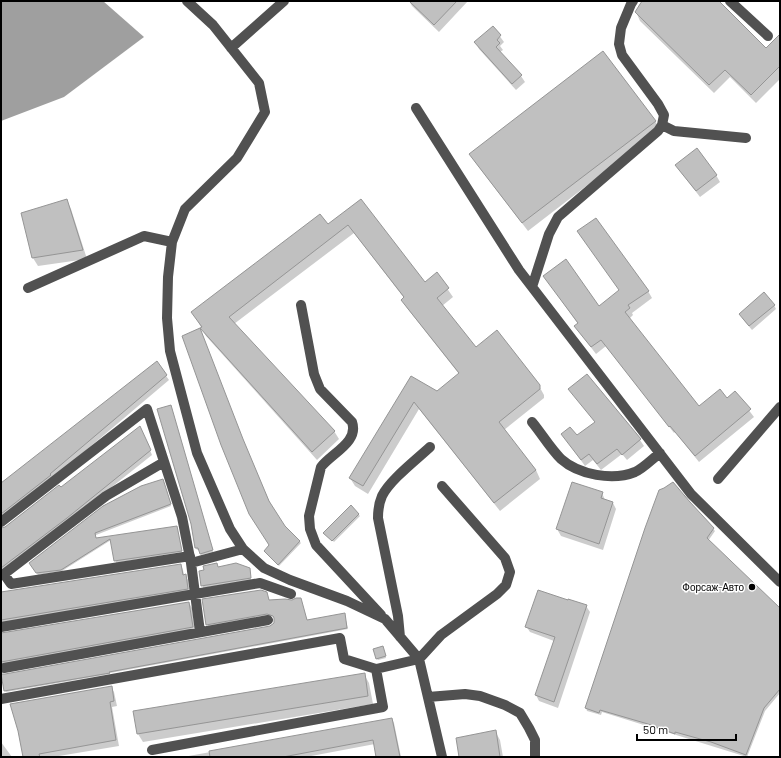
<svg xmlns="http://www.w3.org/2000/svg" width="781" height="758" font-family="Barlow,sans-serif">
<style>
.water{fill:#9f9f9f}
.shadow{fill:#0003}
.building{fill:#c0c0c0;stroke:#959595}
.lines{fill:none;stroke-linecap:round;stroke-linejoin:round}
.minor{stroke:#515151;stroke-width:10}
.poi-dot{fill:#000;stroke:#fff;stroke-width:1.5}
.labels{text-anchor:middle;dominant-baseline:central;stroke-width:3;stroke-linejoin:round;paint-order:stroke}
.poi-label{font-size:10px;fill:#000;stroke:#fff;text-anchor:end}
</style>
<rect width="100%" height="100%" fill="#fff"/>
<path class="water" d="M1,1H103L144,37L64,97L1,121Z"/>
<path class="shadow" d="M409,1H468L439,32L412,6Z
M643,1H717L766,49L780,35V79L756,103L730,77L714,93L640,21L636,12L639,5Z
M493,27L504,42L500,46L503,50L500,52L521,76L525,82L516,90L479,49L476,43Z
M655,121L660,129L528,231L475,162L470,154Z
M680,171L716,175L720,182L700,197Z
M360,200L424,283L437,274L453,297L442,306L476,348L539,386L544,395V398L504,430L536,470L540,479L500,511L419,409L368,494L355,486L350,478L411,377L437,392L459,374L407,308L402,300L404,298L354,233L234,324L334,431L339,439L317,460L206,336L193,313L328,225Z
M67,201L71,209L87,259L38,266L33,258L22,213Z
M549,283L599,307L648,291L652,298L632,313L633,315L629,319L698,407L727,399L735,392L754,417L699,462L675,432L674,433L606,346L596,354L580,333L578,324Z
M774,305L776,309L752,330L742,318Z
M157,363L169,380L52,479L1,520V484Z
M587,375L640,440L644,446L627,460L622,454L601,470L593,460L585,466L562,434L577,437L595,422L569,389Z
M171,408L213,552L201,555L199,549L197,550L196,548Z
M142,431L152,455L1,575V529L5,528Z
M243,442L270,503L284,527L301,543L279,566L266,553L270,545Z
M163,482L171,506L96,535V539L177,527L182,552L116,563L111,540L62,571L38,575L31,565Z
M602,493L605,500L613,503L616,509L603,550L561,536L557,529Z
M689,503L715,531L708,541L780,610V693L765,711L747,757L602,712L601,715L587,711L586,708Z
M351,507L360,516L334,542L326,534Z
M181,565L183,570L184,575H185L188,580L190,593L1,627V593Z
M218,568L249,569L251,580L203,588L200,572Z
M267,595L269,601H301L307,621L345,616L348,629L110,673V674L6,692L5,691L270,627L275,622L274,617L268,615L208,626L207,624Z
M189,603L192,608L195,632L3,668L1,664V634Z
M586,606L590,612L558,708L539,701L536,695L554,641L530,632L526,626Z
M383,649L386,658L378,660L377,659Z
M364,674L369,683L373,704L143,742L138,734Z
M111,687L114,692L117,706L112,707L119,746L53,757H24Z
M392,719L394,723L401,757H377L375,744L306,757H183Z
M495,731L500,740L503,757H460Z
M1,742L12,757H1Z"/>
<path class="building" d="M409,1H457L434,25Z
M642,1H719L766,48L780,34V66L751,95L725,70L709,85L635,12Z
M493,26L501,35L497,40L500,43L496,47L522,75L512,84L474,42Z
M603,51L656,121L522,223L469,154Z
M697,148L717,175L696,191L675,165Z
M67,199L83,250L32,258L21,213Z
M361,199L425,282L437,272L449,288L437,298L476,347L497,330L540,385V389L499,422L536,470L494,503L414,402L363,486L349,478L411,376L437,391L459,373L401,300L404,297L348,225L229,317L335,431L312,452L200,328L202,327L191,312L320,214L328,224Z
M596,218L649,291L628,305L630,308L625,312L699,406L720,389L727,398L735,391L751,409L695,456L670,426L669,427L601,340L591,347L574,326L578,323L543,276L566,259L599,306L619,290L577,231Z
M764,292L775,305L749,326L739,314Z
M200,328L243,439L269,501L285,526L300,541L278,565L264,551L269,545L249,514L221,445L182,336Z
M157,361L167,375L50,474L51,475L1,514V483Z
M587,374L641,439L622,455L617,449L597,464L589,454L581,460L561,434L570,427L577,435L595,422L568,389Z
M171,405L213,550L200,554L198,548H195L191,524L157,409Z
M140,426L151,450L67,518L1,568V528L5,527L59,485L61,487Z
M163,479L171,504L95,533L96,538L177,526L182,551L114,561L110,539L61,570L36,573L29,563L103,506L141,486Z
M572,482L603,492L601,498L613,502L599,544L556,529Z
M673,482L690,502L714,528L707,538L780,608V689L764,708L746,755L711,742L675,732V734L648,724L600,710L599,713L585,708L645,528L659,490L664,488Z
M351,505L359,514L332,541L323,533Z
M217,563L218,567L236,563L250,568L251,578L201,586L199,571L204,570L203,566Z
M181,564L183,575L186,574L188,589L1,620V592Z
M261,590L267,592L269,600L285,599L292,600L296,598H301L307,620L345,613L347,628L109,672L110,673L4,691L1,674H5L270,626L274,623V618L273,616L267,614L206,625L202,599Z
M538,590L568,600V599L587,605L554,702L535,695L555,637L525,627Z
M189,602L193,627L1,662V633Z
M383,646L386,656L376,659L373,649Z
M365,673L368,696L137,734L133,711Z
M112,686L114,701L110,702L116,740L39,754L40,757H23L18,731L10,704Z
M392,718L400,757H376L373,740L283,757H210L209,751Z
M496,730L500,757H459L456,738Z"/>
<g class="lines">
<path class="minor" d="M187,1L213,25L259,83L265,112L237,158L185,209L172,242L168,277L167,318L170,351L197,453L230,529L243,549L264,568L290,580L347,601L385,619L419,659L442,757
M730,1L768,36
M231,48L284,1
M416,108L519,270L691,494L780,582
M662,125L674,131L746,138
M532,287L549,234L558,217L658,131L662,125L664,115L658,104L622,55L619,44L621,28L631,4L633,1
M28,288L144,236L172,242
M301,305L314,374L320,389L352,422C359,442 332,453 321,467L309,516L310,529L316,545L381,615
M532,422C542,434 550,448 561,459C579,475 613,481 635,472C644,468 652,459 660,453
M164,462L106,496L4,574L11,584L190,556
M718,479L780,407
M1,522L147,409L182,517L191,563L200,632
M191,563L243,549
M1,627L260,583L291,594
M400,637L398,616L378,518C378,510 379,503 382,496C390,480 416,460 430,447
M4,668L268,620
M376,669L419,659L441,635L497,594L506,585L510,572L505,558L442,486
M428,697L465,694L480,696L505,705L520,713L529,728L535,740V757
M1,699L340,638L344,659L376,669L383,707L152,750"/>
</g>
<circle class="poi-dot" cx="752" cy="587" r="4"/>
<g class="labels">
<g class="poi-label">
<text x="744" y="587">Форсаж-Авто</text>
</g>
</g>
<rect width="781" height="758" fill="none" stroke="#000000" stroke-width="4"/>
<path d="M637 734v6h99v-6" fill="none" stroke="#000000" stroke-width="2"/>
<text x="643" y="734" font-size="12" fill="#000000" stroke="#ffffff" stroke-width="3" paint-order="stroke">50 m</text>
</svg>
